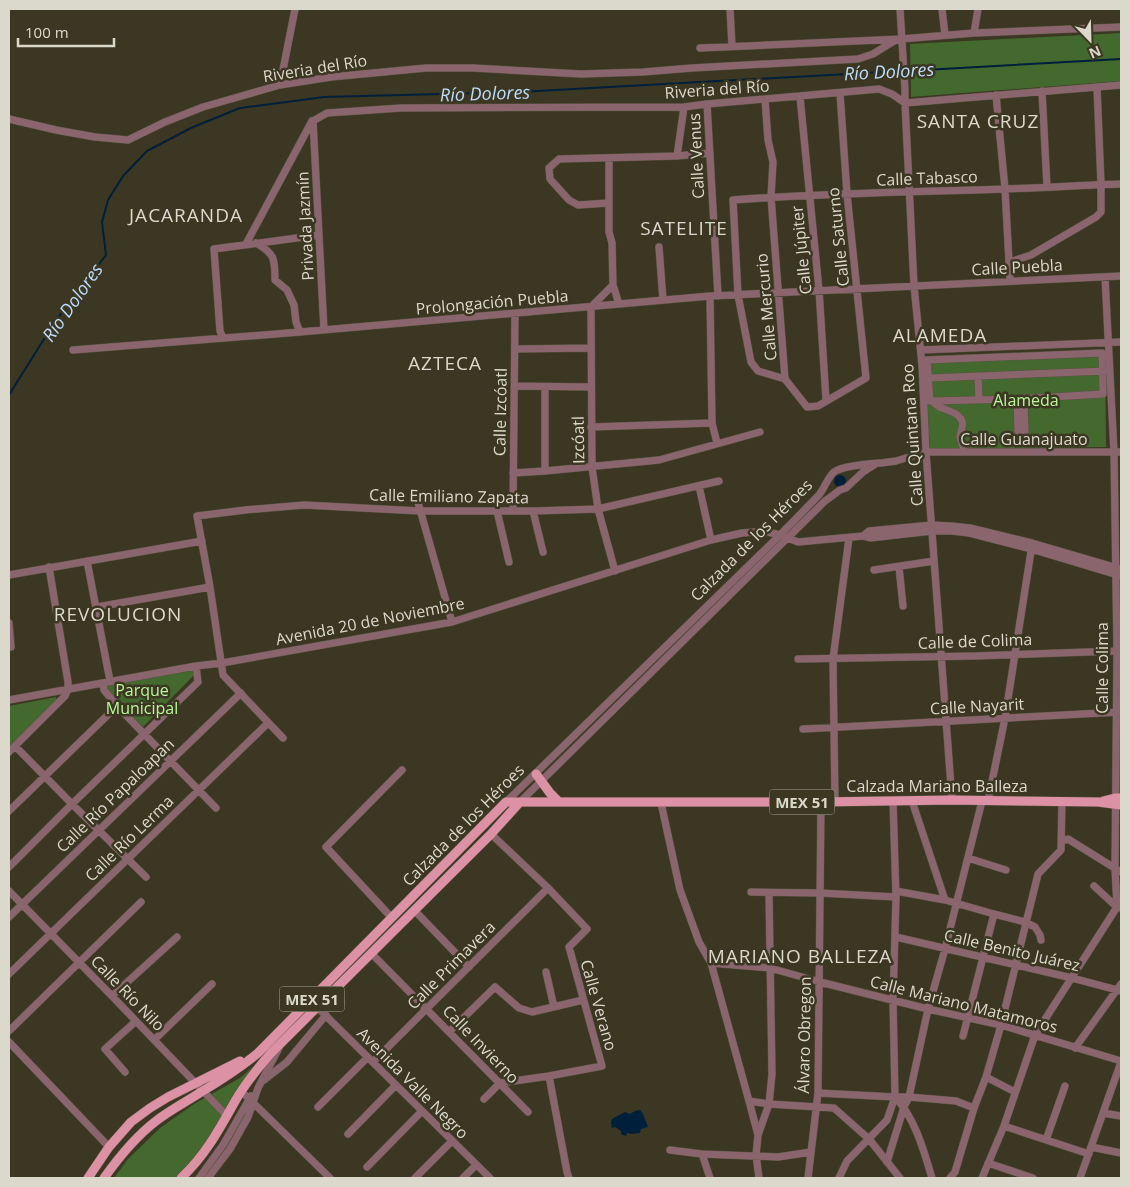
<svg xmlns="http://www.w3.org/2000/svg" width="1130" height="1187" font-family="'Open Sans',sans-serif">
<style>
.green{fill:#43692f}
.water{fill:#001f3a}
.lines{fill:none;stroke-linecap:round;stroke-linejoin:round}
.stream{stroke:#001f3a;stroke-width:2}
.minor-casing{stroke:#585441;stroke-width:8}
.major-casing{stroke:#585441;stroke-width:10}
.minor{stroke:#8b656e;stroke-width:7}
.major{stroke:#dd91a4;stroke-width:9}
.labels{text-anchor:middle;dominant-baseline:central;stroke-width:5;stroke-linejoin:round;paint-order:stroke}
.shield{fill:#3b3722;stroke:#aba899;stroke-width:1}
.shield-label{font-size:15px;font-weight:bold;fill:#dbd9cc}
.street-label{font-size:16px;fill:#dbd9cc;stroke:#3b3722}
.park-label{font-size:16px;fill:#b7f798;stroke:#3b3722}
.water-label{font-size:18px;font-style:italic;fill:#bcddfd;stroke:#3b3722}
.quarter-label{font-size:19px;letter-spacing:1px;fill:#dbd9cc;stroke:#3b3722}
</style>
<rect width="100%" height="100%" fill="#3b3722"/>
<path class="green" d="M1121,33V81L911,97L910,44Z
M1105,350L1106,447L930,449L924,356Z
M193,670V676L143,727L108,693L106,685Z
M56,697L57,700L9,747V706Z
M267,1055L213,1136L178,1178H114L128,1159L160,1128L194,1104L240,1078Z"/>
<path class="water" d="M834 481a6 6 0 1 1 12 0a6 6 0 1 1-12 0Z
M640,1110L643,1114L648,1127L641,1129L640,1133L632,1134L627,1133L626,1136L621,1134V1131L615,1127L612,1128L611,1122L612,1119L625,1112L630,1114L635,1111Z"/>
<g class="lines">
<path class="stream" d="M906,71L1121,59
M9,395L44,339L83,281L96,268L106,255L102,222L108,200L123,176L147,151L191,128L240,108L324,97L519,92L902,71"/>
<defs>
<path id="minor" d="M730,9L732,46
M900,9L905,90V103L914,286L922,365L926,452L952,800
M942,9L945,35
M974,33L978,9
M700,48L901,39L974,33L1121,27
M280,85L295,9
M1042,91L1047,187
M996,95L1005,189L1010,280
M800,97L819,290L826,400
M765,99L768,140L773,162L771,197L785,379L807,407L818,406L866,378L847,194L840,93
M707,104L718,296
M9,119L56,130L95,137L128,140L165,122L203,107L280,85L331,77L426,68H473L581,74L643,72L692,68L858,59L873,54L894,41L901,39
M313,121L327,113L401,108L684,107L707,104L879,89L892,94L905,103L1121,85
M313,121L324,330
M677,156L684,107
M609,158V232L612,243L613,285L619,304
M609,203L578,205L569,200L550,179L549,168L559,159L677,156L710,153
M256,243C275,254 275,259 275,280L287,290L294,305L296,322L300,332
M246,244L312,121
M659,247L663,300
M1010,262L1031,255L1096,217L1101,212V184L1097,87
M613,285L591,307L592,467L598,509L615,571
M710,296L712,423L717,443
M223,338L220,331L214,249L319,235
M515,349L591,348
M73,350L300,332L710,296L1121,276
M921,350L1121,342
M1102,353L1103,394L1017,399L930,401L927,360Z
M978,376L979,400
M929,378L1106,371
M785,379L758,371L751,362L738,295L733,200C823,193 913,192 1003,189C1043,188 1082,185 1121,184
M515,386L591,387
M545,387V471
M1017,399L1018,432H1025L1024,398
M932,401C935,404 938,407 942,408C949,411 959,413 962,421C964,426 960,432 960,437C960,441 964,446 964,452
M591,427L712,423
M513,473L545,471L659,460L760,432
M699,486L711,540
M415,492L452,622
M497,511L509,562
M513,511L515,314
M533,511L543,552
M863,536L869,531L932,525L951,526L970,528L1032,543L1121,569
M87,561L110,681
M899,567L903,606
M874,570L934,561
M9,575L202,541
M97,607L210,587
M9,623L11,647
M798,659L975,656L1117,651
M103,683L104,690L117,706L216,808
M9,700L196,666L222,663L452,622L711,540L742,533L755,532H768L780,535L798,542L863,536L870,538L932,531H952L969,533L1031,549L1121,576
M803,729L1121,712
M283,738L223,675L210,587L197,516L245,510L304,505L420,511H533L598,509L719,481
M15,746L72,804L146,877
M9,752L65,696L68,689V682L49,567
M912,801L945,900
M988,801L1005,718L1032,545
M506,802L780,535L819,495C824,489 828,477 834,472C845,464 881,464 896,461C906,458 916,455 926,452H1121
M520,802L825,501L840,490L846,488L863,472L874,465
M835,802L833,659L849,538
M661,803L680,890L699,942L711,963L749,1101L758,1135
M9,811L117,706
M1062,841L1068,839L1121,872
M968,858L1006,870
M9,867L72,804L198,682L196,666
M1094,886L1118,908
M9,891L112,996L227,1116
M896,891L945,900L994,914L1025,922L1035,927L1040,935L1041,940
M751,892L820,893L896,897
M414,910L469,967
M9,917L241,693
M392,918L326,847L402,770
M896,937L1072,978L1121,991
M371,953L528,1112
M711,963L770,968L820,982L928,1009L1001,1025L1121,1061
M546,972L554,1007
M9,974L268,723
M112,996L177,937
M317,1007L490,1178
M9,1031L141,902
M449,1032L495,987L519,1008L532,1012L583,1000
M963,1036L994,914
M154,1040L212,984
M9,1042L109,1147
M1075,1048L1121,984
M373,1062L548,888
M125,1072L105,1049L136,1021
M549,1076L567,1172L569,1178
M986,1077L1015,1092
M264,1080L287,1062L326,1015
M241,1091L330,1178
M818,1093L895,1097H909L956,1101L974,1108
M895,1097C915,1118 924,1151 932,1178
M484,1099L500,1083L549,1076L602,1066L569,947L587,929L548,888L491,834
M749,1101L769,1104L834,1108L869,1139L900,1178
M318,1107L368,1057
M1103,1113L1121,1116
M1004,1126L1089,1154
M348,1134L396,1085
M1046,1140L1065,1086
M1091,1147L1121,1153
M670,1150L702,1154L778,1157L811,1152
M702,1154L710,1178
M887,1162L904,1107L909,1097L928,1009L945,949L982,801
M988,1163L1033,1178
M367,1167L422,1111
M199,1178L223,1145L251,1096
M208,1178L230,1149L248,1117L258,1088L279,1048
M415,1178L452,1141
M463,1178L476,1165
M759,1178L756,1155L758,1135L769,1104L772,1074L769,893
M808,1178L818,1093L821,802
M839,1178L847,1161L887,1120L895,1097L893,1000L896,897L893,801
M950,1178L955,1172L974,1108L986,1077L1001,1025L1038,874L1061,850L1062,801
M982,1178L1004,1126L1035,1035L1117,907L1115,868L1117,651L1114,452L1105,277
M1080,1178L1121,1062"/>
<path id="major" d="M536,774L550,793L559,802
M1103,801L1115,798H1121
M88,1178L109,1147L131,1122L150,1108L168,1097L240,1061
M104,1178C119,1157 135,1137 156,1121C170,1110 186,1102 201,1092C221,1080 241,1067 258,1053L506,802H821L952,800L1098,802L1121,805
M181,1178C204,1157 219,1130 234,1103C244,1085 257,1069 271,1053L491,834L520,802"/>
</defs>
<use href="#minor" class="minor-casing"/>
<use href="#major" class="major-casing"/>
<use href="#minor" class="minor"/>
<use href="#major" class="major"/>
</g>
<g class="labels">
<g class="shield">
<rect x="769.5" y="789.5" width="65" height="25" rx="4"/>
<rect x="279.5" y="986.5" width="65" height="25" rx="4"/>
</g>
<g class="shield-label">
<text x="802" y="802">MEX 51</text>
<text x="312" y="999">MEX 51</text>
</g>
<g class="street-label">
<text transform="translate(315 68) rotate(-9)">Riveria del Río</text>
<text transform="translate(717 89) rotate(-4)">Riveria del Río</text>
<text transform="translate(696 156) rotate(-93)">Calle Venus</text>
<text transform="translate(927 178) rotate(-2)">Calle Tabasco</text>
<text transform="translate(305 226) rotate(-93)">Privada Jazmín</text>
<text transform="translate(838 237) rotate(-96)">Calle Saturno</text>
<text transform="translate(801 250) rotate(-96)">Calle Júpiter</text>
<text transform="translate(1017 267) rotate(-3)">Calle Puebla</text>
<text transform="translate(492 302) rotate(-5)">Prolongación Puebla</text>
<text transform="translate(766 307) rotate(-95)">Calle Mercurio</text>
<text transform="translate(500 412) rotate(-89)">Calle Izcóatl</text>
<text transform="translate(912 435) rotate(-94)">Calle Quintana Roo</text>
<text x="1024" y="439">Calle Guanajuato</text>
<text transform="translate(578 440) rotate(-91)">Izcóatl</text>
<text transform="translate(449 496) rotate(1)">Calle Emiliano Zapata</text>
<text transform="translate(751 540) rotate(-45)">Calzada de los Héroes</text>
<text transform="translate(370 621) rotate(-11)">Avenida 20 de Noviembre</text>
<text transform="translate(975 641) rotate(-2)">Calle de Colima</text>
<text transform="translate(1102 668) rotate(-90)">Calle Colima</text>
<text transform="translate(977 706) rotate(-3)">Calle Nayarit</text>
<text x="937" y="786">Calzada Mariano Balleza</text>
<text transform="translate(115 795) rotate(-44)">Calle Río Papaloapan</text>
<text transform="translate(463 825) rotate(-45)">Calzada de los Héroes</text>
<text transform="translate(129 838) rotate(-44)">Calle Río Lerma</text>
<text transform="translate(1012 950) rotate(13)">Calle Benito Juárez</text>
<text transform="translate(451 965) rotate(-45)">Calle Primavera</text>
<text transform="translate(128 993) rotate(46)">Calle Río Nilo</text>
<text transform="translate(964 1004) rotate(14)">Calle Mariano Matamoros</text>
<text transform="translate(599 1005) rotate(74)">Calle Verano</text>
<text transform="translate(804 1035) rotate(-89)">Álvaro Obregon</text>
<text transform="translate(481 1044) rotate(46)">Calle Invierno</text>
<text transform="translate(413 1083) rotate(45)">Avenida Valle Negro</text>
</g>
<g class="park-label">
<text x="1026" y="400">Alameda</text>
<text x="142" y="690">Parque<tspan x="142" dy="18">Municipal</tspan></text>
</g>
<g class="water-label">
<text transform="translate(889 71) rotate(-3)">Río Dolores</text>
<text transform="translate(485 93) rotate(-2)">Río Dolores</text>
<text transform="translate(72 302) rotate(-55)">Río Dolores</text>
</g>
<g class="quarter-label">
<text x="978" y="121">SANTA CRUZ</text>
<text x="186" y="215">JACARANDA</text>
<text x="684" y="228">SATELITE</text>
<text x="940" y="335">ALAMEDA</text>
<text x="445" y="363">AZTECA</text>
<text x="118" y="614">REVOLUCION</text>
<text x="800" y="956">MARIANO BALLEZA</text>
</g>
</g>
<rect width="1130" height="1187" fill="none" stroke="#dbd9cc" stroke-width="20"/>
<g transform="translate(1090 40) rotate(157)" stroke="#3b3722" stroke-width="4" paint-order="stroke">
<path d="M0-4L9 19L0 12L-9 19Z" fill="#dbd9cc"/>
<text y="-8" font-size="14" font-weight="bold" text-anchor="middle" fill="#dbd9cc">N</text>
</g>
<path d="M18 38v8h96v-8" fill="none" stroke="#dbd9cc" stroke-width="2.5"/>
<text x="25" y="38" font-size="15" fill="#dbd9cc" stroke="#3b3722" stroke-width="4" paint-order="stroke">100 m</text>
</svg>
